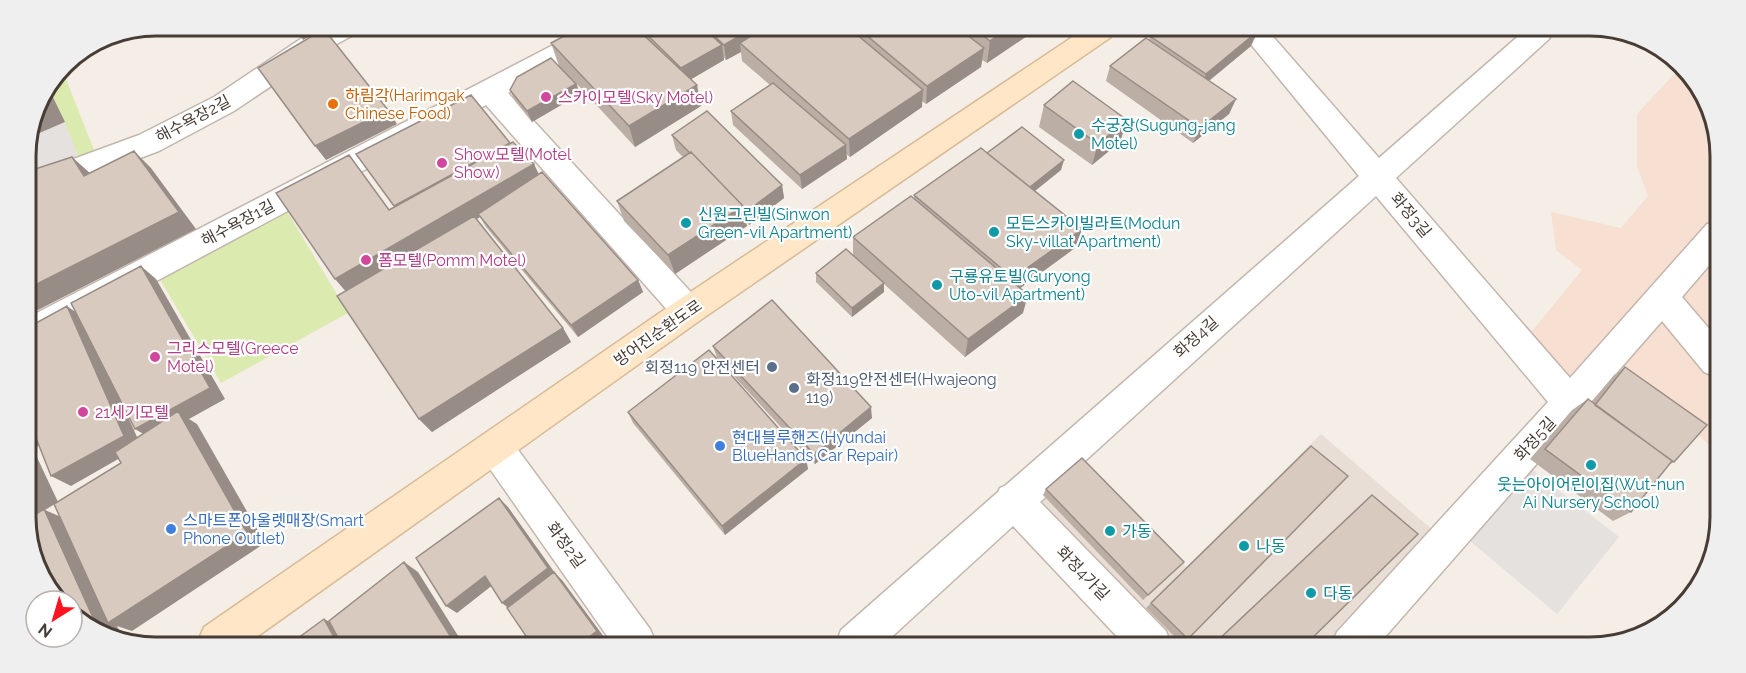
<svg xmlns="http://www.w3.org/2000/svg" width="1746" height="673" font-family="Raleway,'Noto Sans KR',sans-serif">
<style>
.residential{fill:#e8ded5}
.commercial{fill:#f7dfd1}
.green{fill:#dbeaae}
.parking{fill:#e5e1df}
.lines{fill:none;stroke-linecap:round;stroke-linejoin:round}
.street-casing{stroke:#c3b6ac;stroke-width:3}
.secondary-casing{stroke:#d9ba97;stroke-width:3}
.street{fill:#fff;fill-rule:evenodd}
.secondary{fill:#ffe6c6;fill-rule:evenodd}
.wall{fill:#bbaea4}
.shaded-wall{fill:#988d86}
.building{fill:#d9cabf;stroke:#988d86;stroke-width:1.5}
.hotel-dot{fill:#d1479c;stroke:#fff;stroke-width:2}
.food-dot{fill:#e8710a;stroke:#fff;stroke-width:2}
.culture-dot{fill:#0f9aa8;stroke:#fff;stroke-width:2}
.service-dot{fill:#5c6f8a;stroke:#fff;stroke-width:2}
.shop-dot{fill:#3f7fe0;stroke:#fff;stroke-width:2}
.labels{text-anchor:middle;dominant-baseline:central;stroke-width:4.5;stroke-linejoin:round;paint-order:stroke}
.food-label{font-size:16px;fill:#c56008;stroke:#fff;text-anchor:start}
.hotel-label{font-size:16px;fill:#b23c85;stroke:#fff;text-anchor:start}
.street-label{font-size:16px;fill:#483d35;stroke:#fff}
.culture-label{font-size:16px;fill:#0d838f;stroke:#fff;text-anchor:start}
.service-label{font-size:16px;fill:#4e5e75;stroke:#fff;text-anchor:end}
.shop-label{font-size:16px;fill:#366cbe;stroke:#fff;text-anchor:start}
.rim{fill:none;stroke:#483d35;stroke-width:3}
</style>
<rect width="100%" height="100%" fill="#f4eee7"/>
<path class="residential" d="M1321,434L1435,532L1329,646L1172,645L1031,498L1076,457L1186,567Z"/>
<path class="commercial" d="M1676,72L1695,81L1719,139L1715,450L1696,433L1659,472L1525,340L1582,270L1556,250L1551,212L1621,228L1648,196L1637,166V114Z"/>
<path class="green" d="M62,69L96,155L79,158L48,87Z
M287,211L348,313L221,383L158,276Z"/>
<path class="parking" d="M65,122L79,158L26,175V147L28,138Z
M1525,464L1619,537L1557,614L1464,536Z"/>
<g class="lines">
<defs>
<path id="street" d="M325,26H361L357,33L322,52L234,111L159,151L41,195L30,191L26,183L30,175L139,135L214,97L302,38Z
M586,28H620L616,35L508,93L699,301L704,311L699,321L688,325L677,321L486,105L46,340L34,344L27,342V318Z
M1240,31H1268L1379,158L1523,32H1553L1549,39L1396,178L1570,378L1707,224L1718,221V255L1682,297L1717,338L1716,377L1704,372L1662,321L1377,646H1331L1337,632L1548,402L1376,196L1040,502L1166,631L1171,645H1125L1013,526L884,644H836L841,630L998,492L1000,488L1006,485L1359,176Z
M495,431L507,435L650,629L656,643H612L483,459L477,447L483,435Z"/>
<path id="secondary" d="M1083,30H1115L1111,37L699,321L251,641H198L204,627L677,301Z"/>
</defs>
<use href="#street" class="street-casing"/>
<use href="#secondary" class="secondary-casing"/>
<use href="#street" class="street"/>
<use href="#secondary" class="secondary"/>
</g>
<path class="wall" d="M579,28L1036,30L987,63L982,60L981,67L926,104L922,101V107L850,157L846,154L847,159L802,189L733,125L731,111L770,85L742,61L741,52L726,60L724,57V60L691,79L701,106L635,147L577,84L580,94L532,122L515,101L510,90L559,66L551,43Z
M1633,33L1673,62L1628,38Z
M1150,36L1251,46L1209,81L1236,99L1229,114L1193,143L1106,81L1110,66L1149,40Z
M1044,105L1127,120L1120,142L1092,165L1039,127Z
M672,135L782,185L784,198L749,225L746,221L747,226L675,274L624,221L617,201L683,157L676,150Z
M510,143L638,280L643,292L578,337L486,227L480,217L477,219L563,328L571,342L432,432L419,419L346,291L389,210L395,207L356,154Z
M987,153L1061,170L1035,191L1082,229L1075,248L1020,288L1023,313L965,357L884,284V292L852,317L816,282V273L853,256V237L914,199V195Z
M713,346L872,418L815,464L717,358Z
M1625,367L1674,462L1669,465L1631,512L1613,521L1530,459L1572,410L1588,399L1592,402L1614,375Z
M628,412L806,459L808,469L725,535L633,423Z
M1311,446L1188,639L1182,644L1146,608Z
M1046,489L1184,562L1143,600L1043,495Z
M1372,495L1304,646L1212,645L1364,502Z"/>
<path class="shaded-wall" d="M294,26H328L303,40Z
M753,28H782L740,43L741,52L726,60L724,45Z
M1007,30H1036L987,63L990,41Z
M1258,31L1251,46L1200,88L1206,74Z
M722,45L724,60L685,83L681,68Z
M984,48L981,67L926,104L927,86Z
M576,84L580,94L532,122L527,111Z
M697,85L701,106L635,147L629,126Z
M48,87L65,122L28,138L35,114L43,94Z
M923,90L922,107L850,157L849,139Z
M1236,99L1229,114L1193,143L1200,128Z
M388,110L397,124L326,160L315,146Z
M1127,120L1120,142L1092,165L1098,144Z
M846,145L847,159L802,189L800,175Z
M134,151L151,168L196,229L38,310L27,302V289Z
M72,157L91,174L84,176Z
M1064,160L1061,170L1026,198L1028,188Z
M534,164L542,181L478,214L480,217L348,294L335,279Z
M782,185L784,198L749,225L747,211Z
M743,206L747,226L675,274L668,255Z
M1082,229L1075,248L1008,297L1013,278Z
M141,266L156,279L225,399L189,419L197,424L265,543L132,631L117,626L119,630L108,637L91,625L28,520L27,397L45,442L31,450L35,453L58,502L45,510L68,520L152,439L135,429Z
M638,280L643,292L578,337L571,325Z
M884,283V292L852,317V308Z
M1028,295L1023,313L965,357L968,339Z
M67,306L84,318L141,446L71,486L51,476Z
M563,328L571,342L432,432L419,419Z
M871,407L872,418L815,464L814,454Z
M806,459L808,469L725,535L722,526Z
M499,498L508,507L555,573L562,580L604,637L596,643H581L511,610L502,603Z
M404,562L418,572L462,642H454Z
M485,576L494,584L457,613L446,606Z
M324,619L340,627L348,642L336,641Z"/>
<path class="building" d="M579,28H636L697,85L629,126L551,43Z
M640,28H703L722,45L681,68Z
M706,28H753L724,45Z
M763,28L850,29L923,90L849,139L740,43Z
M324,29L388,110L315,146L258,68Z
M859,29H959L984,48L927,86Z
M975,29L1007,30L990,41Z
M1158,30L1257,31H1258L1206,74L1150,36Z
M1146,38L1236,99L1200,128L1110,66Z
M551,58L576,84L527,111L510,90L517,77Z
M1073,81L1127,120L1098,144L1044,105Z
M773,83L846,145L800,175L731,111Z
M43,94L49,108L35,114L39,99Z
M471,95L510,143L394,206L356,154Z
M707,111L782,185L747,211L744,208L743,206L691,152L690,153L672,135Z
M1022,127L1064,160L1030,187L987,153Z
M513,142L534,164L335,279L276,193L349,155L389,210Z
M981,148L1082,229L1013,278L914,195Z
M134,151L179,212L27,289L26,172L72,157L84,176Z
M691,152L743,206L668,255L617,201Z
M542,172L638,280L571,325L478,214Z
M911,196L1028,295L968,339L853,237Z
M474,216L563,328L419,419L337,296Z
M846,249L884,283L852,308L816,273Z
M141,266L210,388L135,429L71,303Z
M772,300L871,407L814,454L713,346Z
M67,306L124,436L51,476L27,415V328Z
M709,350L806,459L722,526L628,412Z
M1625,367L1707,425L1674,462L1595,405Z
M1588,399L1672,461L1631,512L1545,449Z
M178,411L247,533L108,623L54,504L121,463L115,452Z
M1311,446L1348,476L1188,639L1151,603Z
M1082,458L1184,562L1148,595L1046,489Z
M28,477L34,491L28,494Z
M1372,495L1418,534L1304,646L1213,645Z
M499,498L548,568L502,603L485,576L446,606L416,558Z
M44,509L95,622L91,625L72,612V601H57L28,542V519Z
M404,562L454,642L340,641L329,621Z
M554,572L597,631L581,643L530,642L507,608Z
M324,619L336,641H294Z"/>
<g class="hotel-dot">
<circle cx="546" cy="97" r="6"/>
<circle cx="442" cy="163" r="6"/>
<circle cx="366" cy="260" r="6"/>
<circle cx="155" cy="357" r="6"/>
<circle cx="83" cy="412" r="6"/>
</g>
<circle class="food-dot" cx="333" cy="104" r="6"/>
<g class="culture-dot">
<circle cx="1079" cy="134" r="6"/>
<circle cx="686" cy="223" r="6"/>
<circle cx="994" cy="232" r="6"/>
<circle cx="937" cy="285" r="6"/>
<circle cx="1591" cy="465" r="6"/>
<circle cx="1110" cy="531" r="6"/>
<circle cx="1244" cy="546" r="6"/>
<circle cx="1311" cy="593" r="6"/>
</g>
<g class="service-dot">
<circle cx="772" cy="367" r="6"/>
<circle cx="794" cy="388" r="6"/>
</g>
<g class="shop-dot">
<circle cx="720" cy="446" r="6"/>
<circle cx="171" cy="529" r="6"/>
</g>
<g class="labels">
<g class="food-label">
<text x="345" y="95">하림각(Harimgak<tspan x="345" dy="18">Chinese Food)</tspan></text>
</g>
<g class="hotel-label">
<text x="558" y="97">스카이모텔(Sky Motel)</text>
<text x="454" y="154">Show모텔(Motel<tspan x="454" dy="18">Show)</tspan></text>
<text x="378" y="260">폼모텔(Pomm Motel)</text>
<text x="167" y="348">그리스모텔(Greece<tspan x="167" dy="18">Motel)</tspan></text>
<text x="95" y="412">21세기모텔</text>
</g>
<g class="street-label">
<text transform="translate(193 119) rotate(-28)">해수욕장2길</text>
<text transform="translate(1411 215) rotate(50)">화정3길</text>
<text transform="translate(238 223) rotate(-28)">해수욕장1길</text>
<text transform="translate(658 333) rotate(-35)">방어진순환도로</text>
<text transform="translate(1196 337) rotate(-42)">화정4길</text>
<text transform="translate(1535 439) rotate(-48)">화정5길</text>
<text transform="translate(566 545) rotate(54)">화정2길</text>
<text transform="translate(1083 573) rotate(46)">화정4가길</text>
</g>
<g class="culture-label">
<text x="1091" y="125">수궁장(Sugung-jang<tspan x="1091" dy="18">Motel)</tspan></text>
<text x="698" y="214">신원그린빌(Sinwon<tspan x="698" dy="18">Green-vil Apartment)</tspan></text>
<text x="1006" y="223">모든스카이빌라트(Modun<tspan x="1006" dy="18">Sky-villat Apartment)</tspan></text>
<text x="949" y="276">구룡유토빌(Guryong<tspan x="949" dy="18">Uto-vil Apartment)</tspan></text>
<text x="1591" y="484" text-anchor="middle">웃는아이어린이집(Wut-nun<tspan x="1591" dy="18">Ai Nursery School)</tspan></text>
<text x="1122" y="531">가동</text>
<text x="1256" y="546">나동</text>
<text x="1323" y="593">다동</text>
</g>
<g class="service-label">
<text x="760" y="367">회정119 안전센터</text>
<text x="806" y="379" text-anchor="start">화정119안전센터(Hwajeong<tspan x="806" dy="18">119)</tspan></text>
</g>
<g class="shop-label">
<text x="732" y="437">현대블루핸즈(Hyundai<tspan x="732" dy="18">BlueHands Car Repair)</tspan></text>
<text x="183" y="520">스마트폰아울렛매장(Smart<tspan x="183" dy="18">Phone Outlet)</tspan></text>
</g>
</g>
<path d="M0 0H1746V673H0ZM156 36H1590A120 120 0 0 1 1710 156V517A120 120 0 0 1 1590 637H156A120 120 0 0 1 36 517V156A120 120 0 0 1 156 36Z" fill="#f0efef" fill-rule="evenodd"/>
<path class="rim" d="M156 36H1590A120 120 0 0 1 1710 156V517A120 120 0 0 1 1590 637H156A120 120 0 0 1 36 517V156A120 120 0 0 1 156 36Z"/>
<g transform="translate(54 619) rotate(217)"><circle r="28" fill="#ffffff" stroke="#b6b1ae" stroke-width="1.5"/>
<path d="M0-4.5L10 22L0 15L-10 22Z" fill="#ff131f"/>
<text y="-9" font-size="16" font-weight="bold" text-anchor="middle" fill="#483d35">N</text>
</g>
</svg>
